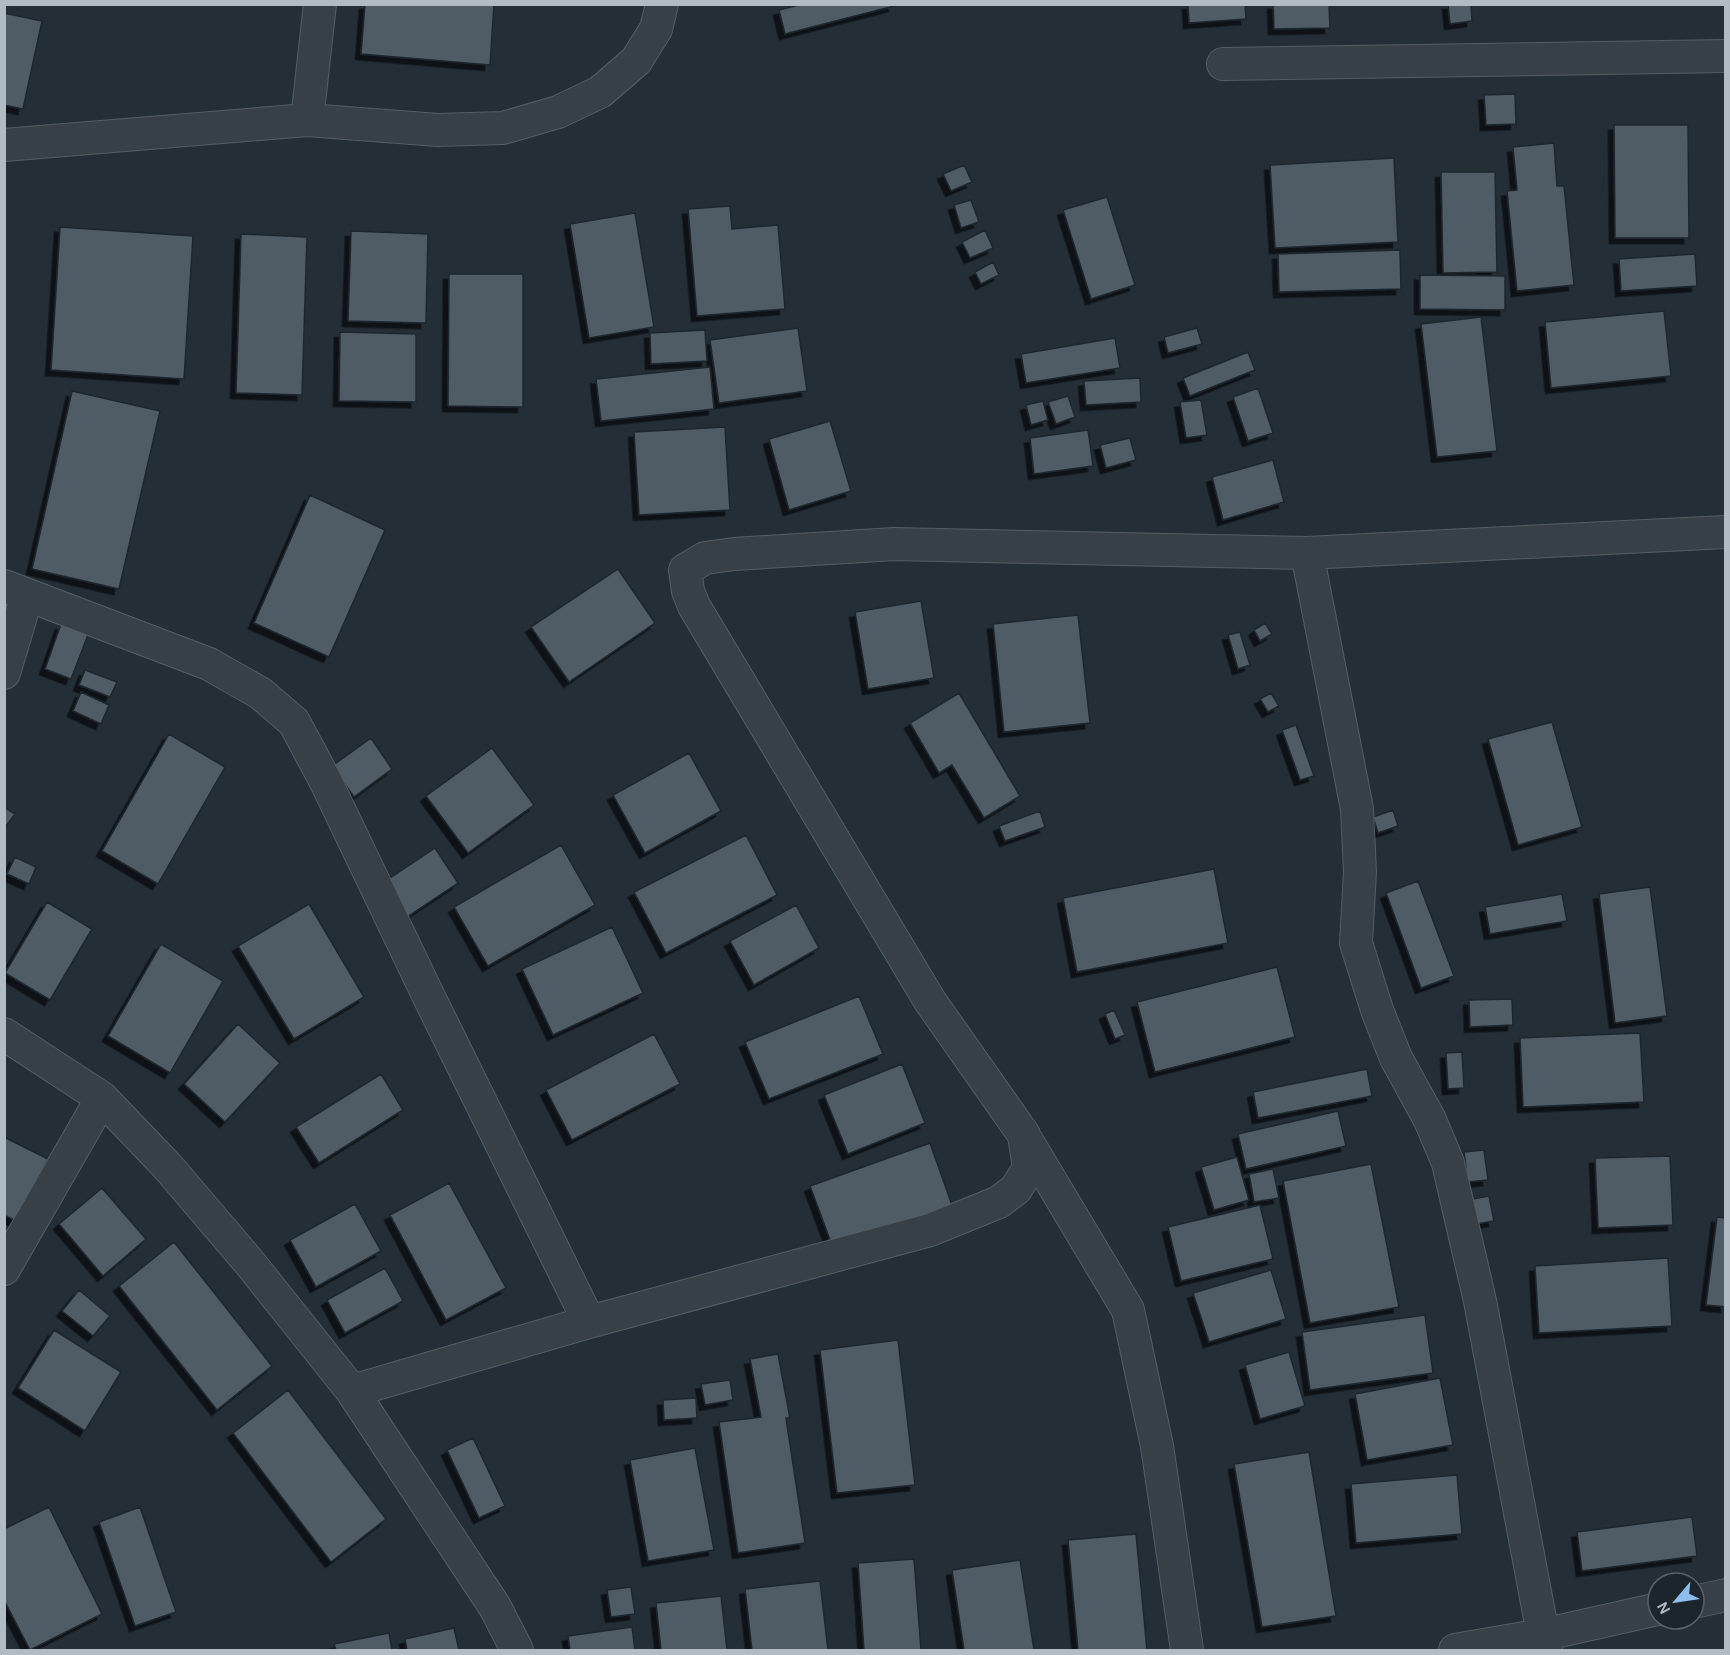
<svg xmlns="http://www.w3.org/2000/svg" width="1730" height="1655" font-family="Karla,sans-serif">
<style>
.building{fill:#4f5b65;stroke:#1e272e;stroke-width:1.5;filter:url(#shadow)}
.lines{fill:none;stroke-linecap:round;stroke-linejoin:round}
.street-casing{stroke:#545e65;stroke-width:34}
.street{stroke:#374047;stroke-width:32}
</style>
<defs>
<filter id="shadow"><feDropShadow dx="-5.5" dy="5.5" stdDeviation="0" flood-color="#0009"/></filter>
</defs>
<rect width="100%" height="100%" fill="#232e37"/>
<path class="building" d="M365,4H494L490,65L361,54Z
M803,4H893L894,6L785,34L779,10Z
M1188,4H1245L1246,19L1189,23Z
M1273,4H1329L1330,28L1274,29Z
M1448,4H1471L1472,21L1450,24Z
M4,13L42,21L23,109L4,105Z
M1515,94L1516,124L1486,125L1484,95Z
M1614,125H1688L1689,238H1615Z
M1554,143L1557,186H1564L1574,285L1517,291L1507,191L1517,190L1513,147Z
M1394,158L1398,242L1275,248L1270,165Z
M964,165L972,182L951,191L943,174Z
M1441,172H1495L1497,272L1443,273Z
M1107,197L1135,285L1091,299L1063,210Z
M971,200L979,222L961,228L954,205Z
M730,206L732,229L778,225L785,309L697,316L688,209Z
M635,213L654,327L589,338L570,224Z
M60,227L193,236L184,379L51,370Z
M985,230L993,248L970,258L962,242Z
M351,231L428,234L426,323L348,321Z
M241,234L307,237L302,395L236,393Z
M1400,250L1401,289L1279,292L1278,254Z
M1695,254L1697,286L1621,291L1619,259Z
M993,262L999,275L981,284L975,272Z
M449,274H523V407L448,406Z
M1420,275L1505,276V310L1420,309Z
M1664,311L1671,376L1551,388L1545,322Z
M1481,317L1497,451L1437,457L1421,324Z
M798,328L807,391L719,403L710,340Z
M1197,328L1202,344L1168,353L1164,337Z
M705,330L707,361L651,364L650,333Z
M340,332L416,334V402L339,401Z
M1115,338L1120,368L1026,383L1021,354Z
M1248,352L1255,370L1190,396L1183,378Z
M710,367L714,409L601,421L596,379Z
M1140,378L1141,402L1086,405L1084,381Z
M1258,388L1273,433L1248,441L1233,397Z
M72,391L160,411L119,589L32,569Z
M1068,396L1075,417L1056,424L1048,402Z
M1201,400L1207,435L1186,438L1180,402Z
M1043,401L1048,420L1031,425L1026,405Z
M830,421L851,491L789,510L769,439Z
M725,427L730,510L639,515L634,432Z
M1088,430L1093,466L1034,474L1030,438Z
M1130,438L1136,460L1106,468L1100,445Z
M1273,460L1284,502L1223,520L1212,477Z
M310,495L385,530L329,657L254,623Z
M618,569L655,623L569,682L531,627Z
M921,601L934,678L868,689L855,612Z
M1078,615L1090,723L1004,732L993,624Z
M1265,623L1272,634L1260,641L1254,630Z
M61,624L88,635L71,679L45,669Z
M1240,632L1250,665L1238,669L1228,635Z
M85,670L117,682L110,697L79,685Z
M81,692L109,705L101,724L73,711Z
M959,693L1020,796L984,818L952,765L939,773L910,723Z
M1271,693L1279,706L1268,712L1260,699Z
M1552,722L1582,827L1518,845L1488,739Z
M1296,725L1314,776L1300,780L1282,730Z
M169,734L225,767L158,884L102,851Z
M371,738L392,769L354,797L332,766Z
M492,748L534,805L468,853L426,796Z
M689,753L721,811L645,853L613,795Z
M4,807L15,814L4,829Z
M1393,810L1398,826L1378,833L1373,817Z
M1040,811L1045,827L1005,841L999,826Z
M746,835L777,895L666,953L634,892Z
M561,845L595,905L488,966L454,907Z
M435,848L458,883L407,917L384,882Z
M15,857L36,867L29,884L7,874Z
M1214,869L1228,943L1077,972L1063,898Z
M1418,881L1454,976L1421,988L1386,893Z
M1650,887L1667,1016L1615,1023L1599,894Z
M1562,894L1567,921L1490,934L1485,907Z
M47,902L92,929L50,1000L5,973Z
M309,904L364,997L294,1039L238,946Z
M796,905L819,948L754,985L730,941Z
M612,927L643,993L553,1035L522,969Z
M161,944L223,981L170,1073L108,1036Z
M1277,967L1295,1037L1155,1072L1137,1002Z
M859,996L883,1054L769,1099L745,1042Z
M1512,999L1513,1025L1470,1027L1469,1000Z
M1114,1010L1125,1035L1115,1039L1105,1014Z
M238,1024L280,1063L225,1122L184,1084Z
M1640,1033L1644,1102L1523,1107L1520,1038Z
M654,1034L680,1084L572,1140L546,1090Z
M1462,1052L1464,1088L1448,1089L1446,1053Z
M902,1064L925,1123L848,1154L824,1095Z
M1367,1069L1372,1096L1258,1118L1253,1092Z
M381,1074L403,1110L319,1163L296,1127Z
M1338,1111L1346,1146L1246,1169L1238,1134Z
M4,1137L48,1159L16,1221L4,1215Z
M930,1143L952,1205L833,1248L810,1186Z
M1484,1150L1488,1180L1468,1182L1464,1152Z
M1670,1156L1673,1225L1598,1228L1595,1158Z
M1237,1157L1249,1200L1214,1210L1201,1167Z
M1371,1164L1399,1307L1310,1323L1283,1181Z
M1273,1169L1279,1198L1254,1202L1249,1174Z
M449,1183L506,1288L446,1320L390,1215Z
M102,1188L146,1239L103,1276L59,1224Z
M1489,1196L1494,1221L1477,1224L1473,1199Z
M355,1204L381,1251L316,1287L290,1240Z
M1260,1205L1273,1259L1181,1281L1168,1227Z
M1717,1217L1726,1218V1307L1706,1305Z
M174,1242L272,1366L217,1410L119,1286Z
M1668,1258L1672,1326L1539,1333L1535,1266Z
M385,1268L403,1301L345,1333L327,1300Z
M1271,1270L1286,1319L1209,1342L1193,1293Z
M79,1290L110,1316L93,1336L62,1311Z
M1425,1315L1433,1373L1310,1390L1302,1332Z
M54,1330L121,1372L85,1431L18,1388Z
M898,1340L915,1485L837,1493L820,1350Z
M1289,1352L1305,1406L1260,1419L1245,1365Z
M778,1354L790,1418H786L805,1543L738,1553L719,1422L761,1417L750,1359Z
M1440,1378L1453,1445L1367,1460L1355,1394Z
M730,1380L733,1400L705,1405L701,1384Z
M288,1390L386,1519L331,1562L233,1433Z
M696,1398L697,1418L664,1420L663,1400Z
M473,1438L505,1506L479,1518L447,1450Z
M695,1448L714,1550L648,1561L630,1460Z
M1309,1452L1336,1616L1262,1627L1234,1464Z
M1457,1475L1462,1534L1356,1543L1351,1484Z
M49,1507L102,1614L30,1650L4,1600V1529Z
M140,1507L176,1612L135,1626L99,1522Z
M1692,1517L1697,1556L1582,1571L1577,1532Z
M1136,1534L1147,1650H1078L1068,1540Z
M914,1559L921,1650H864L858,1563Z
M1020,1560L1034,1650H964L952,1570Z
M820,1581L828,1650H752L745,1589Z
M631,1587L635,1614L611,1617L607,1590Z
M721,1596L727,1650H661L656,1603Z
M632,1627L635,1650H570L568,1636Z
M454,1628L459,1650H407L405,1639Z
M389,1633L392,1650H336L334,1644Z"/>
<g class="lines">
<defs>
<path id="street" d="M1223,64L1726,56
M307,120L320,4
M4,145L307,120L438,130L503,128L558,112L600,92L636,61L656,29L662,4
M1307,553L1357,809L1360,872L1356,943L1377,1010L1396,1058L1430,1120L1448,1163L1480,1301L1546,1650
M4,586L209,664L260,693L294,722L326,782L428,995L589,1322
M4,673L27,596
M4,1034L102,1098L168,1167L249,1262L352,1391L495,1607L517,1650
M1027,1141L1128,1310L1157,1446L1187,1650
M4,1269L102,1098
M352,1391L589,1322L930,1230L999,1202L1016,1189L1029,1168L1024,1135L930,1001L694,606L688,591L685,570L705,558L734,554L894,544L1307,553L1726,532
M1694,1602L1726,1595
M1455,1650L1542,1635L1658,1609"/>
</defs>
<use href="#street" class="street-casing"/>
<use href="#street" class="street"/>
</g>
<rect width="1730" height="1655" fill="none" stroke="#b1bbc4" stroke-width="12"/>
<g transform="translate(1676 1601) rotate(241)"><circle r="28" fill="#1c252c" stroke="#586169" stroke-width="1.5"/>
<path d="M0-4.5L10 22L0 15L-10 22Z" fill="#8ebeec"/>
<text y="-9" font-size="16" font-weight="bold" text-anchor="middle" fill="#b1bbc4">N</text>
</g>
</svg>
